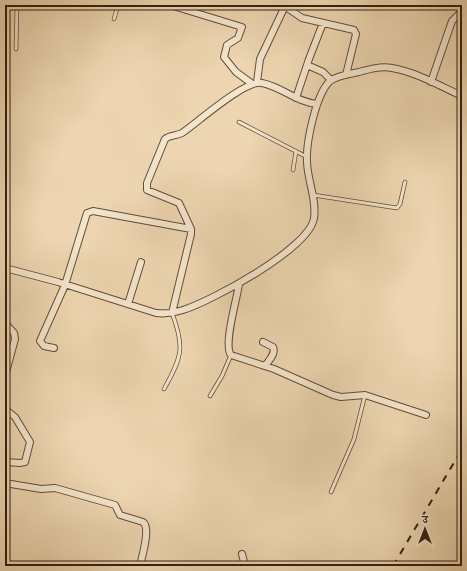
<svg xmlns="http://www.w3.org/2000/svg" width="467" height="571" font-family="'IM FELL English','Noto Serif Devanagari',serif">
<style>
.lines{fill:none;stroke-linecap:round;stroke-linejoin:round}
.service-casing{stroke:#624d37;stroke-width:4.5}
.minor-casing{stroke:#624d37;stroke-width:8}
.service{stroke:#f3e4cc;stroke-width:3}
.minor{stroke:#f3e4cc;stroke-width:6}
.rail{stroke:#34200f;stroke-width:2;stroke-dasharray:7 7;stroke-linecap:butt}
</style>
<rect width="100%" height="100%" fill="#ecd5b0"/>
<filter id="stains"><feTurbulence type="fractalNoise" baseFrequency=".005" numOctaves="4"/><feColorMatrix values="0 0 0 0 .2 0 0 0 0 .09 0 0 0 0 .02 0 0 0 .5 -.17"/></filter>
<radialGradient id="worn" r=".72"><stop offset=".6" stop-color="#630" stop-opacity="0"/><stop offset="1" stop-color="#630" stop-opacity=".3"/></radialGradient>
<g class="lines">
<defs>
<path id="service" d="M114,19L118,5
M16,49L17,5
M239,122L307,157
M293,170L296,151
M313,195L397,208L400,204L405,182
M164,389C182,357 185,347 172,313
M210,396L222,376L231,355
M331,492L354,439L365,395"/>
<path id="minor" d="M170,5L242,27L238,38L227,45L224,57L236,72L251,83
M283,5L302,18L354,30L356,34L346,75
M5,7L13,5
M307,65L323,72L331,80
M257,82L260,59L285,6
M431,82L452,21L462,11
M296,98L309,59L323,23
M5,268L58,282L156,313C165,314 174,313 183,310C212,301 310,248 314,218C317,200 307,179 307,161C306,142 316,94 330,81C338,75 350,74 359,72C370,69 381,66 392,68C416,72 440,86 462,96
M239,284C237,299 223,345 231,355L274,369L333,395L341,397L365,395L426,415
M128,304L141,262
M172,313L191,234V229L179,203L147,190V183L165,139C170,135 176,136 182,133C198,122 246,79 262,83C282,87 296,102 317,104
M5,323L14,333L15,339L5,376
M263,342L273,347C276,354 269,360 265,366
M54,348L44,346L40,341L65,285L87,213L93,211L191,229
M5,409L15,417L30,442L25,462L20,463L5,462
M5,483L41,489L55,488L115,505L120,515L143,522C151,528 142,556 140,566
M242,554L245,566"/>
</defs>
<use href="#service" class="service-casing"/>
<use href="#minor" class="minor-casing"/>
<use href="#service" class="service"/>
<use href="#minor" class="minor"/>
<path class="rail" d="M393,566L462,449"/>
</g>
<rect width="467" height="571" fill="none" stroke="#ecd5b0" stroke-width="20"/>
<rect x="6" y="6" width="455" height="559" fill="none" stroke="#34200f" stroke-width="2"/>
<rect x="10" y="10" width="447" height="551" fill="none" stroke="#34200f"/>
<g transform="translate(425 529)" stroke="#f3e4cc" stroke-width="3" paint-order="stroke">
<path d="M0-3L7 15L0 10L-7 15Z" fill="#34200f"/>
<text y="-6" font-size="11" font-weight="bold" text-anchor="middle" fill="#34200f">उ</text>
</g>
<rect width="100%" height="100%" filter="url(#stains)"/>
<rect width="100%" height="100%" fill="url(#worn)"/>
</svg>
